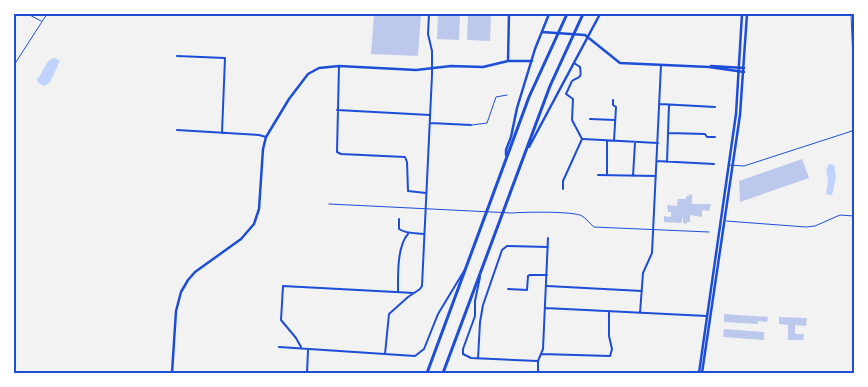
<svg xmlns="http://www.w3.org/2000/svg" width="868" height="387" font-family="Karla,sans-serif">
<style>
.water{fill:#bfd3fe}
.building{fill:#bdc9ec}
.lines{fill:none;stroke-linecap:round;stroke-linejoin:round}
.path{stroke:#1d4ed8;stroke-width:1}
.service{stroke:#1d4ed8;stroke-width:1}
.pedestrian{stroke:#1d4ed8;stroke-width:1}
.minor{stroke:#1d4ed8;stroke-width:2}
.tertiary{stroke:#1d4ed8;stroke-width:2.5}
.secondary{stroke:#1d4ed8;stroke-width:2.5}
.primary{stroke:#1d4ed8;stroke-width:3}
.neatline{fill:none;stroke:#1d4ed8;stroke-width:2}
</style>
<rect width="100%" height="100%" fill="#f2f2f2"/>
<path class="water" d="M55,58L60,61L59,63L50,82L45,86L38,83L37,79C44,73 44,60 55,58Z
M829,164L834,165L836,178L832,195L826,194L828,180L826,170Z"/>
<path class="building" d="M374,14H421L418,56L371,54Z
M438,14H456V16H460L459,40L437,39Z
M468,14H491L490,41L467,40Z
M802,159L809,178L740,202L739,181Z
M689,194L692,195V204H711L709,211L702,210V217L690,215V222H687V224L683,223V217L681,223L664,222V216L671,217V212H668L667,205L677,206L678,199H686V196H689Z
M724,314L768,317L767,322L758,321V324L724,322Z
M779,317L807,318L806,326L795,325V334H804L803,340H788V325L779,324Z
M724,329L764,332V340L723,337Z"/>
<g class="lines">
<path class="path" d="M28,14L41,21
M14,65L47,14"/>
<path class="service" d="M851,14L854,84
M472,125L487,123L496,97L507,95
M729,165L744,166L852,131L854,126
M726,221L806,227L815,226L840,215L854,216"/>
<path class="pedestrian" d="M329,204L512,213C523,212 575,211 582,216C586,218 590,224 594,227L709,232"/>
<path class="minor" d="M177,56L225,58L222,133
M574,63L580,67C582,80 579,76 572,81L566,94L573,99L572,120L582,139
M339,66L337,152L341,154L405,157L407,162L408,191L426,193
M613,100V105L616,107L614,141
M660,104L715,107
M337,110L430,115
M590,119L615,120
M430,123L471,125
M177,130L259,135L266,137
M669,133L705,134L707,137H715
M583,139L658,143
M657,161L714,164
M667,162L669,105
M598,175L656,176
M607,175V141
M633,176L635,143
M563,189V181L582,139
M399,219V229C407,234 414,233 424,234
M480,277L475,301V316L463,349V354L471,358L538,361
M547,286L642,291
M508,289L527,290L528,276L530,275H547
M398,291C398,275 397,246 408,234
M545,308L707,316
M640,313L643,273L652,253L661,65
M279,347L415,356L424,349L438,314L464,271
M301,347L296,338L281,320L283,286L414,293
M385,354L389,314L408,297L420,289L422,286L432,75V51L428,34L429,14
M541,354L610,356L612,349L609,336V312
M478,359L480,322L483,305L502,250L507,246L548,247
M307,373L308,350
M538,373V361L543,349L548,238"/>
<path class="tertiary" d="M542,32L585,35L620,63L709,67L744,72
M508,61L509,14
M711,66L744,68
M529,147L600,14
M506,155V150L511,137L517,108L535,49L549,14
M172,373L176,311L181,292L188,280L195,272L241,239L254,224L259,209L263,149L266,137L289,99L308,74L319,68L339,66L416,70L451,66L483,67L508,61H532"/>
<path class="secondary" d="M699,373L736,114L742,14
M702,373L740,115L747,14"/>
<path class="primary" d="M427,373L529,97L567,14
M443,373L550,86L583,14"/>
</g>
<rect width="868" height="387" fill="none" stroke="#ffffff" stroke-width="30"/>
<rect x="15" y="15" width="838" height="357" class="neatline"/>
</svg>
